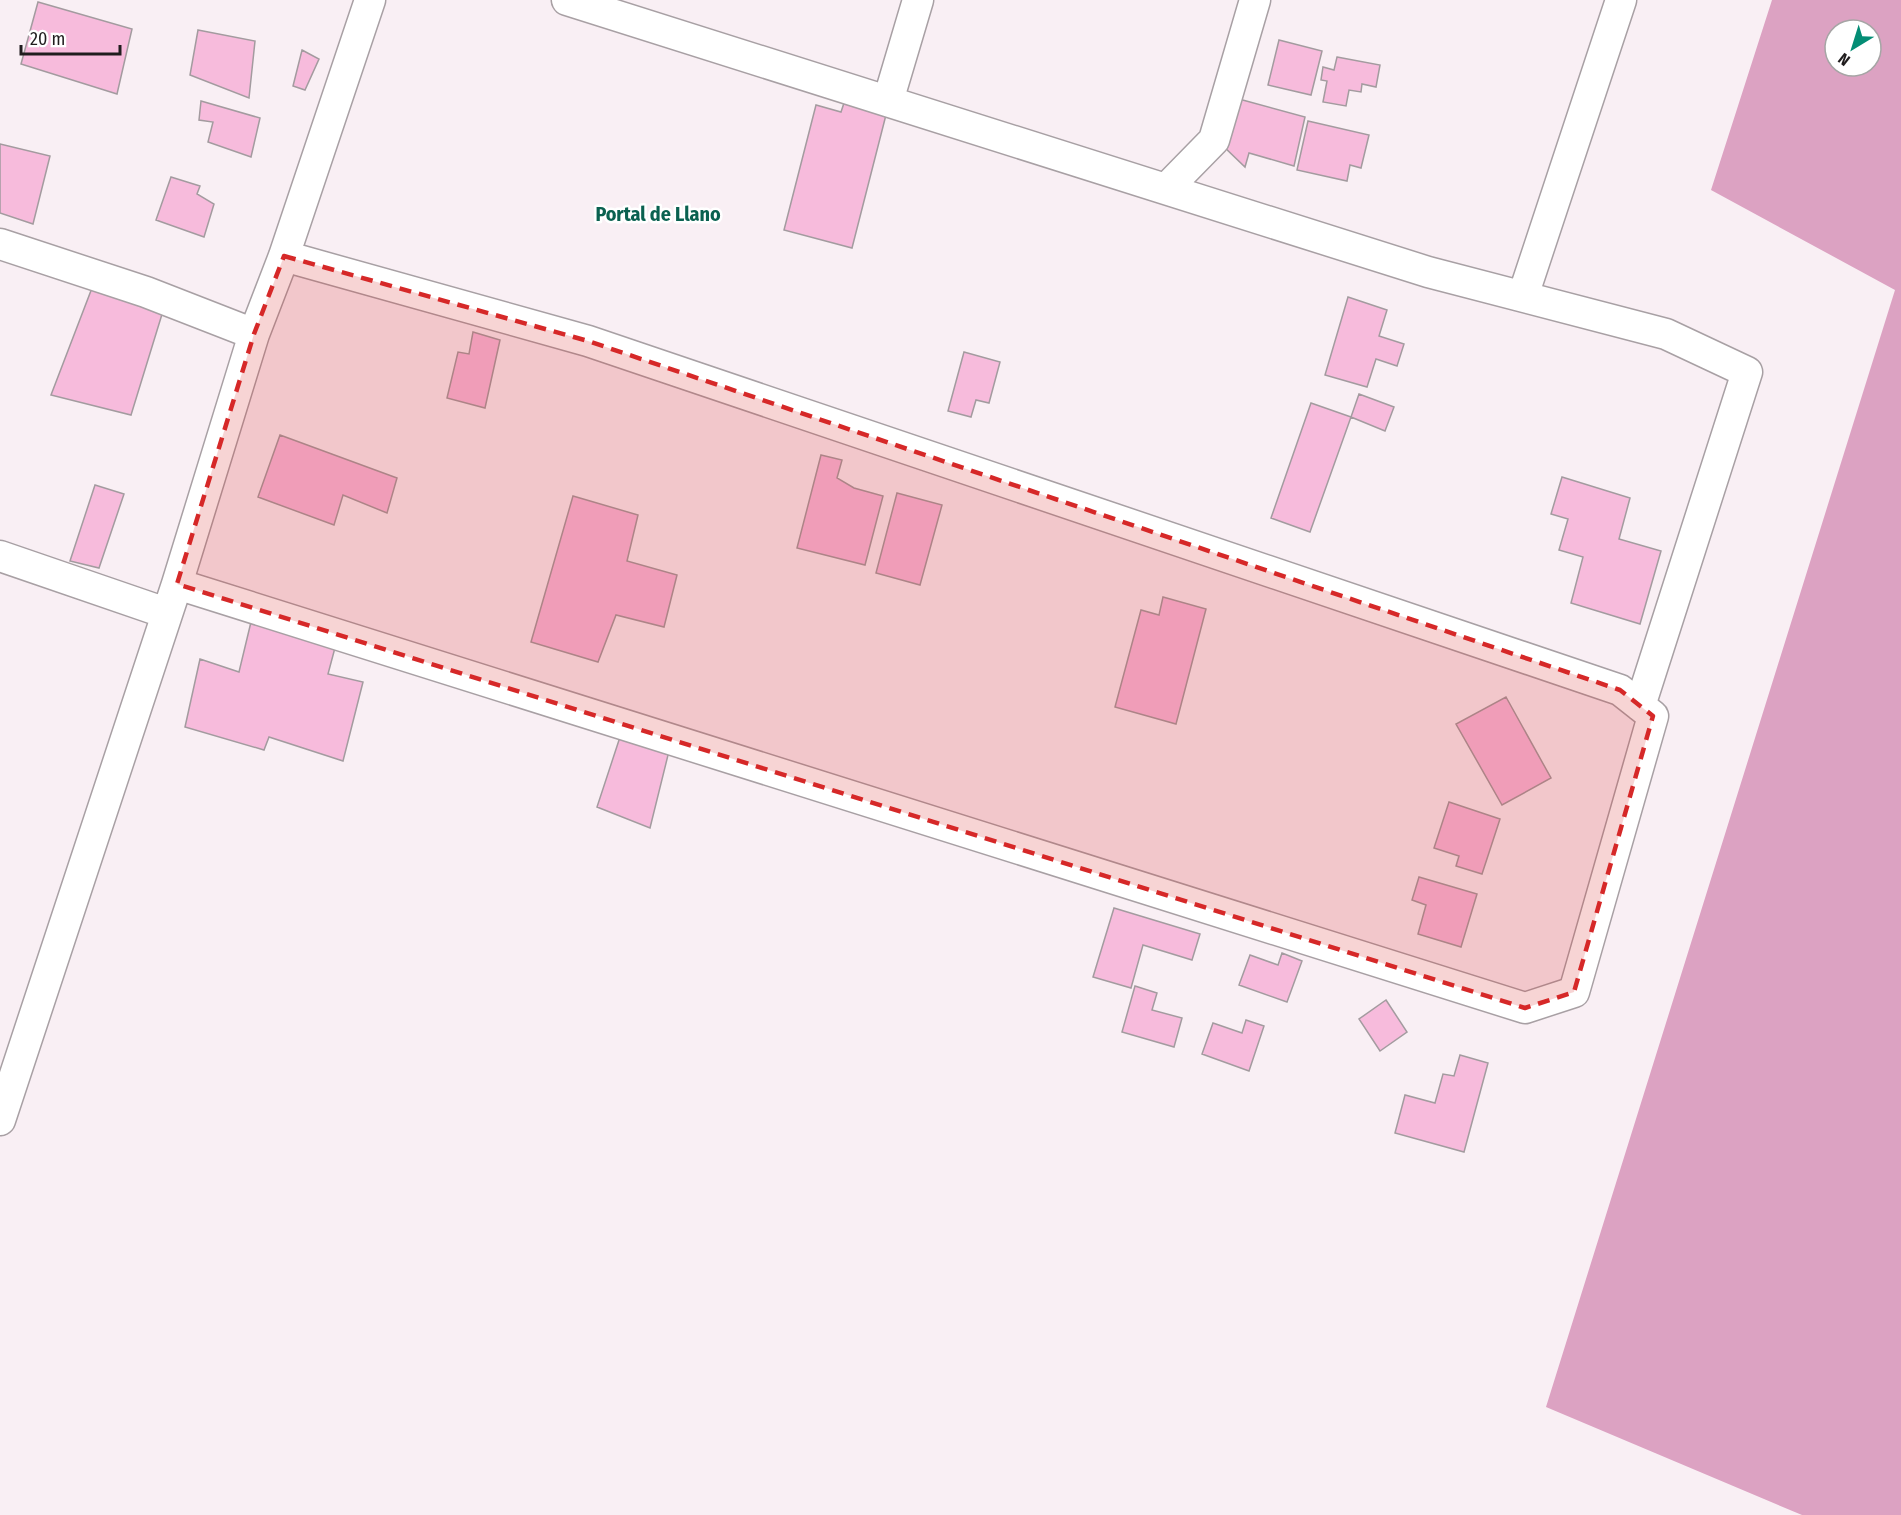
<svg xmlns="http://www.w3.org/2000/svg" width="1901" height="1515" font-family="'Fira Sans Condensed',sans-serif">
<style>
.forest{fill:#dca2c2;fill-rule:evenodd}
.building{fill:#f7bbdc;stroke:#a39b9f;stroke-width:1.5}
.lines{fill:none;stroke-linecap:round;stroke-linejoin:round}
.street-casing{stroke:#a8a0a4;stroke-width:33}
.street{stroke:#fff;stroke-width:30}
.marked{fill:#d62828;fill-opacity:0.2;stroke:#d62828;stroke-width:4.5;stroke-dasharray:12 8;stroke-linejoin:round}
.labels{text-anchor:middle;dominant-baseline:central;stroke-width:5;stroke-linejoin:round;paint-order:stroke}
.neighbourhood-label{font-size:20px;font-weight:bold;fill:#0a6150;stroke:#fff}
</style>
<rect width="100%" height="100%" fill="#f9eff4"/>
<path class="forest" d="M1772,0H1901V1515H1802L1546,1407L1895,290L1711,190ZM1835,30H1871V66H1835Z"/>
<path class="building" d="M38,2L132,29L117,94L21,64Z
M198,30L255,41L249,98L190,75Z
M1279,40L1322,51L1311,95L1268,85Z
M302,50L319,59L305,90L293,86Z
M1337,57L1380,65L1376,87L1362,84L1361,92L1349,90L1346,106L1323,102L1327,81L1321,80L1323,67L1334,70Z
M1239,99L1305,117L1294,166L1249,153L1245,167L1219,142Z
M845,100L887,111L852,248L784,230L816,105L841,112Z
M201,101L260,118L251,157L208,142L213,122L199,120Z
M1308,121L1369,135L1361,168L1350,165L1347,181L1297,170Z
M0,144L50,156L33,224L0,213Z
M171,177L200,186L197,194L214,204L204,237L156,220Z
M92,288L163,311L131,415L51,395Z
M1348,297L1387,310L1379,336L1404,344L1397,366L1376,359L1367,387L1325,375Z
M473,332L500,340L485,408L447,398L458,352L469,354Z
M964,352L1000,362L989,403L976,400L971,417L948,411Z
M1359,394L1394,407L1385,431L1351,417Z
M1311,403L1351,417L1310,532L1271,518Z
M280,435L397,478L387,513L343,495L334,525L258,497Z
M821,455L842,460L837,478L854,488L883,496L865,565L797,548Z
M1562,477L1630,498L1619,539L1661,551L1640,624L1571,603L1583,557L1559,550L1568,519L1551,514Z
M95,485L124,494L99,568L70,561Z
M897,493L942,505L920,585L876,573Z
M573,496L638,515L627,561L677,575L664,627L616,615L598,662L531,642Z
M1163,597L1206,609L1176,724L1115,707L1141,610L1159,615Z
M251,622L336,644L328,674L363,682L343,761L269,737L264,750L185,727L200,659L239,672Z
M1506,697L1551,778L1502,805L1456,724Z
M622,731L670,747L650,828L597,807Z
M1449,802L1500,819L1482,874L1456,866L1459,856L1434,848Z
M1419,877L1477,894L1461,947L1418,934L1426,905L1412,900Z
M1114,908L1200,934L1192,960L1143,945L1131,988L1093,977Z
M1282,953L1302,961L1287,1002L1239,985L1250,955L1278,965Z
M1135,986L1157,993L1152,1010L1182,1018L1174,1047L1122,1032Z
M1386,1000L1407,1032L1380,1051L1359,1019Z
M1246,1020L1264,1026L1249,1071L1202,1054L1213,1023L1242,1033Z
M1460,1055L1488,1063L1464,1152L1395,1133L1405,1095L1435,1103L1443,1074L1454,1076Z"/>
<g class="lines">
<defs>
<path id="street" d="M567,0L1428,272L1666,334L1747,372L1640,706
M888,101L918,0
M1166,189L1214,140L1255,0
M0,244L146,292L254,334
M1523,296L1621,0
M0,556L166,613
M177,584L1525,1008L1574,992L1653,716L1620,690L588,341L284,256
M0,1120L177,584L254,334L284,256L370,0"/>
</defs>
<use href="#street" class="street-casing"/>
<use href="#street" class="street"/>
</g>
<path class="marked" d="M284,256L588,341L1620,690L1653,716L1574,992L1525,1008L177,584L254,334Z"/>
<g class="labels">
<g class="neighbourhood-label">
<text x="658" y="214">Portal de Llano</text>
</g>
</g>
<g transform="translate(1853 48) rotate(218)"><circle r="28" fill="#ffffff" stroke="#a6a5a5" stroke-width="1.5"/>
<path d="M0-4.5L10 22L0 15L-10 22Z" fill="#048d75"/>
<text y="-9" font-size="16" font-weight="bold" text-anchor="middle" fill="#201d1e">N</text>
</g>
<path d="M21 45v9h99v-9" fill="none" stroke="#201d1e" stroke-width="3"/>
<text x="30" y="45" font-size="18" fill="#201d1e" stroke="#ffffff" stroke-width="4.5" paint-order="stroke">20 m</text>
</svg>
